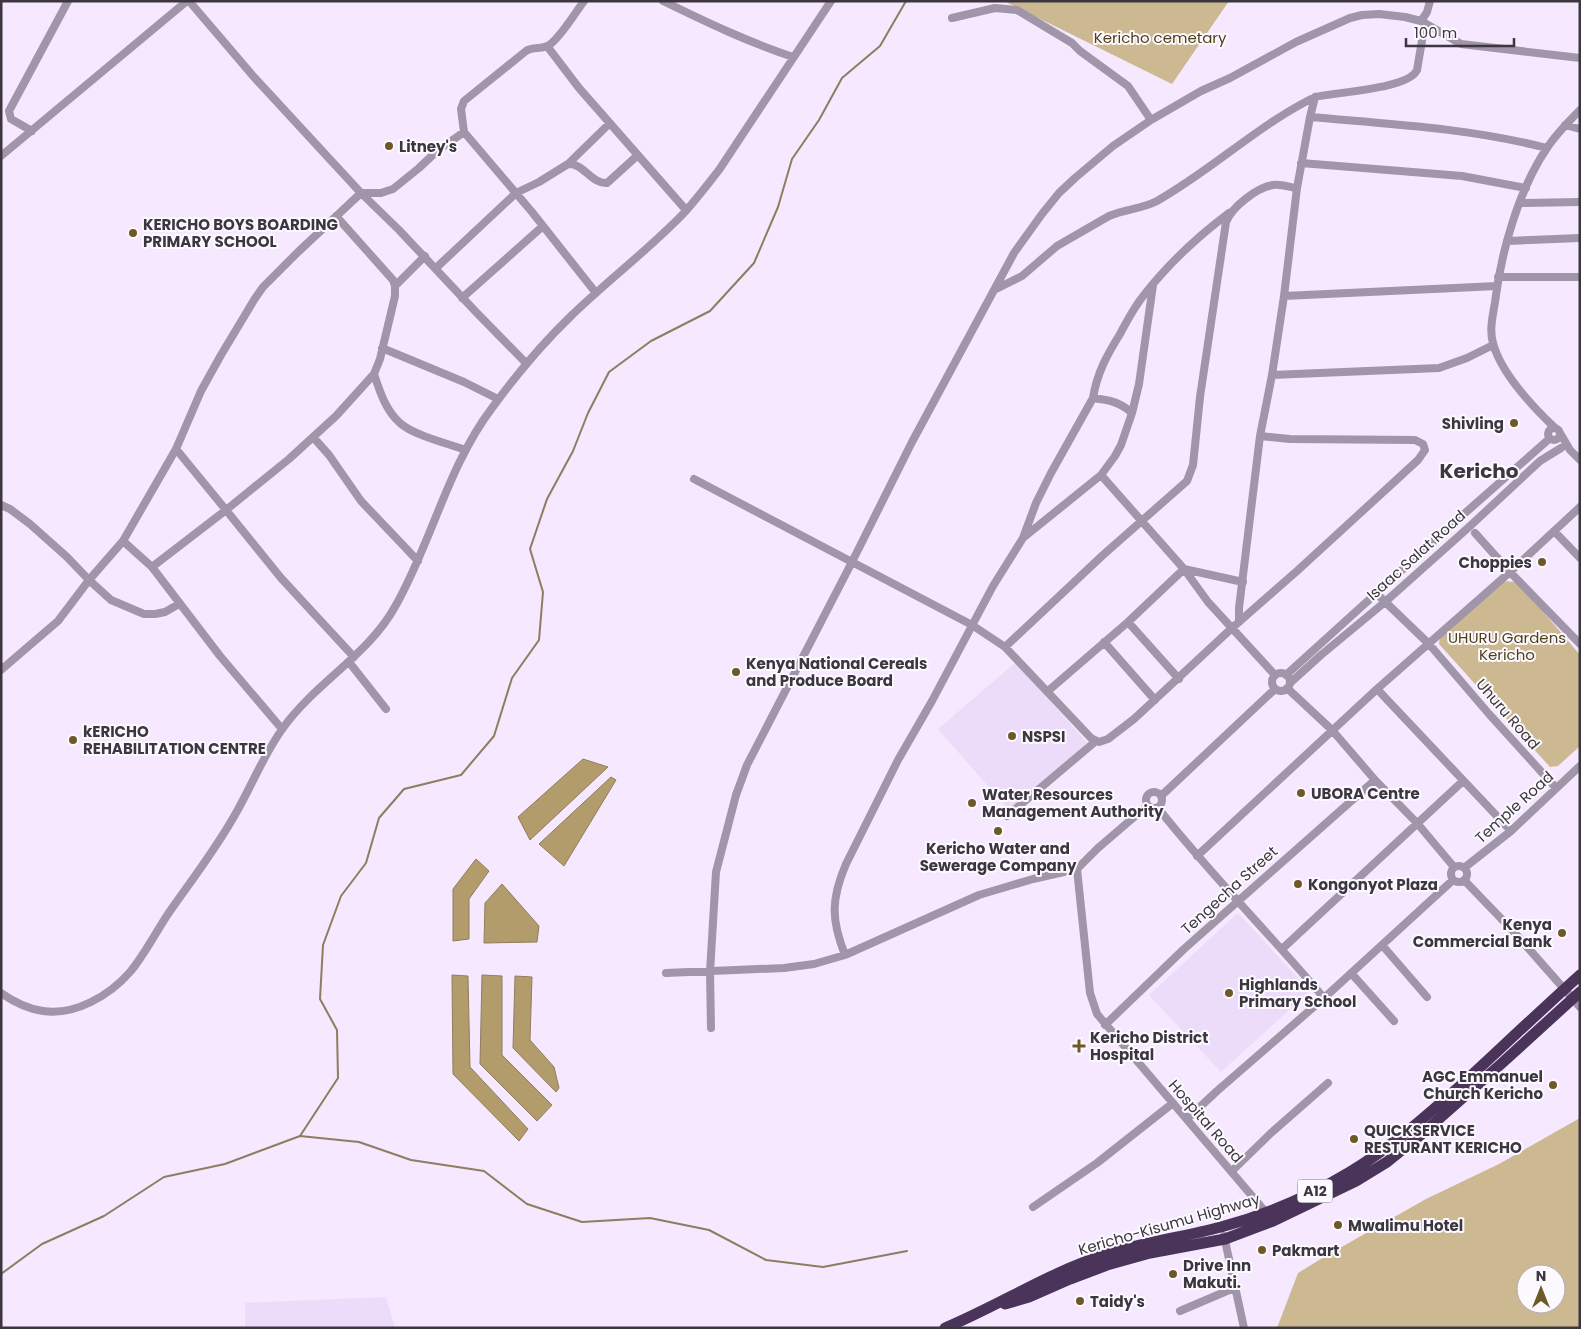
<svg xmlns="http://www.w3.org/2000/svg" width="1581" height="1329" font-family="Poppins,sans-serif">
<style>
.built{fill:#ecdbf9}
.green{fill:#ccb991;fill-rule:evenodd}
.water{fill:#b29c6c;stroke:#8e7d5e}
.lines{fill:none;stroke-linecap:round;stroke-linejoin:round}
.stream{stroke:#8e7d5e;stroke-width:2}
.minor{stroke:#a095a9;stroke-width:8}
.highway{stroke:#4a345a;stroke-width:11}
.poi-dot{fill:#6d5827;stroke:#fdfaff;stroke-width:2}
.labels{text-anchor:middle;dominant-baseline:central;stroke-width:4;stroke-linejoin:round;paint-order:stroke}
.shield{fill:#fdfaff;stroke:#757179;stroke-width:1}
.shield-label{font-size:14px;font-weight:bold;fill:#3b363f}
.park-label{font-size:15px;fill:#4f3e17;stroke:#fdfaff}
.poi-label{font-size:15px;font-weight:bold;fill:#3b363f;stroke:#fdfaff;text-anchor:start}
.street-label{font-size:15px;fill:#3b363f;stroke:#fdfaff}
.district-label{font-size:20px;font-weight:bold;fill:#3b363f;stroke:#fdfaff}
</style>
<rect width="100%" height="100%" fill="#f5e8ff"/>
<path class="built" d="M1016,662L1087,743L1009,810L938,729Z
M1238,913L1310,991L1221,1072L1149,995Z
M386,1297L395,1328H245V1303Z"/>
<path class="green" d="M1004,1H1229L1172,84Z
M1502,581L1518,582L1580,655V746L1558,766L1550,767L1439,644L1440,636Z
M1580,1118V1328H1277L1298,1273L1324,1257L1426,1199L1499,1164ZM1526,1274H1556V1304H1526Z"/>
<path class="water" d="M583,759L608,767L530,840L518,817Z
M611,777L616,780L564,866L539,844Z
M476,859L489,871L469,899V939L453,941V889Z
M502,884L539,926L537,942L484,943L485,903Z
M452,975L468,976L470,1067L528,1129L519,1141L453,1074Z
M482,975L502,976V1055L552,1105L537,1121L480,1064Z
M515,976L532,977L530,1040L554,1067L559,1088L556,1092L513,1048Z"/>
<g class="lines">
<path class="stream" d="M300,1136L338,1078L337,1030L320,999L323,945L341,896L366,863L379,818L404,789L461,775L494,736L512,678L539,640L543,592L530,549L547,499L573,451L588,413L609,372L651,341L710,311L754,263L778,207L792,159L819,120L842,78L880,46L906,1
M1,1274L42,1244L104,1216L164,1177L225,1164L300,1136L359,1142L411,1160L484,1171L527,1204L582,1222L650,1218L709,1230L766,1260L823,1267L907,1251"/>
<path class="minor" d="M189,1L253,76L361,193L399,230L476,312L526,363
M663,1C706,22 748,42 793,57
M952,18L995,8L1017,10L1072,43L1080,51L1128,86L1151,120
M1421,21L1427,12L1430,1
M547,46L579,88L686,210
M1310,117C1389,124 1469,128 1547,148
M1565,125L1580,129
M32,131L11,119L9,111L68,1
M464,132L461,109L464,101L526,51C533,46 542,50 549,45C560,38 575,13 584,1
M1,156L187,1
M1301,163L1462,176L1526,188
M568,164L610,123
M1297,188L1310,117L1315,97C1336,92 1409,89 1417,70L1425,23
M1521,203L1580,202
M1507,241L1580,238
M436,268L516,193L539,182L568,164C584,163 591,184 607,183L638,155
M1498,277H1580
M395,286L425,256
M994,290L1022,276L1057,246L1109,216C1125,209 1142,209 1157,201C1212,170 1258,125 1315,97
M1284,296L1497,286
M462,298L543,226
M382,348L464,382L498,399
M374,374C380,392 386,411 400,423C413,435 449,444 466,450
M1272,375L1439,368L1467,358L1493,345
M1093,398C1109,400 1120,402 1132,413L1121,445L1115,456L1101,475L1023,538L1036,503L1051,473Z
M1093,398C1097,373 1107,355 1120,334C1127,321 1134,307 1144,295C1169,263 1197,237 1229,213
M1132,413L1139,384L1153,285
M1548 434a6 6 0 1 1 12 0a6 6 0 1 1-12 0Z
M1555,428C1533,407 1501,374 1493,343C1489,330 1493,315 1495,302C1501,252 1519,189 1547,148C1556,134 1568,122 1580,110
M1560,433L1570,450L1580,460
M313,437L329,455L361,501L418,561
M176,449L226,510L289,459L336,416L374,374L380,359L395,296V286L393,280L336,216
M1101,475L1184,569L1243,582
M694,479L972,625L1005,647L1091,738L1099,742L1108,739L1134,719L1232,628L1297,571L1393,483L1418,460L1425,450L1423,444L1415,440L1290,439L1260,436
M1,505L10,509L30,524L67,557L89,580L111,600L144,614H155L165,612L179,604
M1554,531L1580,558
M1475,533L1510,572L1580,644
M123,541L152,567L220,656L282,729
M152,567L226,510L281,578L354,657
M1376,593L1429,644L1489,714L1556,788
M1128,622L1179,679
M1104,642L1155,700
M1005,647L1103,555L1187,481L1193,465L1200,397L1226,222C1232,207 1256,188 1273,185C1281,184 1289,187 1297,188L1284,296L1272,375L1260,436L1239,608V622
M349,662L386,709
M1,670L58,621L89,580L123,541L176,449L201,391L221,355L254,300L263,287L298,252L361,193H381L393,189L419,168L437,151L464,132L532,212L596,293
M1272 682a9 9 0 1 1 18 0a9 9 0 1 1-18 0Z
M1286,675L1456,521L1549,439
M1290,683L1321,655L1385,602L1469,527L1540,461L1561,448
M1287,688L1332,730L1375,780L1417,823L1454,867
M1377,689L1511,831
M1048,691L1128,622L1184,569L1208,602L1275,675
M1146 800a8 8 0 1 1 16 0a8 8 0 1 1-16 0Z
M1161,796L1275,689
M1158,808C1210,874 1270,934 1324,998
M1007,816L1096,741
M1197,856L1377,689L1510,572L1580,507
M1451 874a8 8 0 1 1 16 0a8 8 0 1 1-16 0Z
M1464,868L1511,831L1580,766
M1077,869L1090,993L1097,1014L1269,1216
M1077,869L1098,848L1147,806
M1464,880L1514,932L1580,1007
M1382,945L1427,997
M1282,949L1463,781
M845,955C831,920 831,899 846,864L898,760L932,701L993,586L1023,538
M666,973L784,968L814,964L845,955L979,895L1033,879L1077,869
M1351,973L1394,1021
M1,993C14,1002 28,1009 43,1011C75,1016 110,995 130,972C143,957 156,932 168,914C191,881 216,849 236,813C252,785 264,754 283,728C316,682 369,655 396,605C432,541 448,466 492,408C516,375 542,344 571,316C607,281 647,251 682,215C695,201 707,185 719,170L831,1
M1105,1025L1184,949L1375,780
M711,1028L710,972L716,872L736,795L747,765L852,562L912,442L1014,253L1042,214L1059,193L1075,178L1113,146L1151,120L1201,91L1230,78L1296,42L1350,18L1362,15L1379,14L1405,17L1421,21L1461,44L1580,58
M1187,1119L1217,1091L1324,998L1453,880
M1232,1171L1271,1133L1328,1083
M1033,1207L1097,1163L1173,1103
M1224,1236L1244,1328
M1180,1311L1234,1288"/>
<path class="highway" d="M1005,1304L1029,1297L1070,1279L1107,1265L1150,1253L1225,1239L1273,1221L1356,1181L1387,1162L1423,1133L1501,1064L1580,992
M945,1328C1000,1305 1050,1272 1107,1254C1144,1242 1184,1237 1221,1227C1266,1215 1310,1196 1350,1172C1390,1148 1425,1117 1460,1086C1500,1049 1539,1012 1580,975"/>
</g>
<g class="poi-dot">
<circle cx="389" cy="146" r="5"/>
<circle cx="133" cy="233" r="5"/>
<circle cx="1514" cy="423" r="5"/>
<circle cx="1542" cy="562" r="5"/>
<circle cx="736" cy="672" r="5"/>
<circle cx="1012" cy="736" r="5"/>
<circle cx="73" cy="740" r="5"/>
<circle cx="1301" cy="793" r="5"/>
<circle cx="972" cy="803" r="5"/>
<circle cx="998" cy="831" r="5"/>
<circle cx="1298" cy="884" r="5"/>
<circle cx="1562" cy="933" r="5"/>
<circle cx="1229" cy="993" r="5"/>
<path d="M1076.5 1038.5h5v5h5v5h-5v5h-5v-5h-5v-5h5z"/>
<circle cx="1553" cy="1085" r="5"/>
<circle cx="1354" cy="1139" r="5"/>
<circle cx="1338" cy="1225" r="5"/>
<circle cx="1262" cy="1250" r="5"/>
<circle cx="1173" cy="1274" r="5"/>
<circle cx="1080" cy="1301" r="5"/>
</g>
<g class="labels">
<rect class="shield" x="1297.5" y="1179.5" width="35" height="23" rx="4"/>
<g class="shield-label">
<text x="1315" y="1191">A12</text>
</g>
<g class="park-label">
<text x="1160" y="37">Kericho cemetary</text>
<text x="1507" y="637">UHURU Gardens<tspan x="1507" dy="17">Kericho</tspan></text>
</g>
<g class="poi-label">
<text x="399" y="146">Litney's</text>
<text x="143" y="224">KERICHO BOYS BOARDING<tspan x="143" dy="17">PRIMARY SCHOOL</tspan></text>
<text x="1504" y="423" text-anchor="end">Shivling</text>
<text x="1532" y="562" text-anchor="end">Choppies</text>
<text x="746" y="663">Kenya National Cereals<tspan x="746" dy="17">and Produce Board</tspan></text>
<text x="83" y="731">kERICHO<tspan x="83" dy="17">REHABILITATION CENTRE</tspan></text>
<text x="1022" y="736">NSPSI</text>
<text x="1311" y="793">UBORA Centre</text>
<text x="982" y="794">Water Resources<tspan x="982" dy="17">Management Authority</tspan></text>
<text x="998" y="848" text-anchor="middle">Kericho Water and<tspan x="998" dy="17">Sewerage Company</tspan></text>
<text x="1308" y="884">Kongonyot Plaza</text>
<text x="1552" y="924" text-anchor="end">Kenya<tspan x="1552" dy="17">Commercial Bank</tspan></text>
<text x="1239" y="984">Highlands<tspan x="1239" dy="17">Primary School</tspan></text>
<text x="1090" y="1037">Kericho District<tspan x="1090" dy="17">Hospital</tspan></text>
<text x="1543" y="1076" text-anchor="end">AGC Emmanuel<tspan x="1543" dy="17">Church Kericho</tspan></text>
<text x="1364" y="1130">QUICKSERVICE<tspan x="1364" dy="17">RESTURANT KERICHO</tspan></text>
<text x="1348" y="1225">Mwalimu Hotel</text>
<text x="1272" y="1250">Pakmart</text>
<text x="1183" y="1265">Drive Inn<tspan x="1183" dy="17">Makuti.</tspan></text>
<text x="1090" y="1301">Taidy's</text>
</g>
<g class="street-label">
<text transform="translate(1416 555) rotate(-42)">Isaac Salat Road</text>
<text transform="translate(1508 714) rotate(49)">Uhuru Road</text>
<text transform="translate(1514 807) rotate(-42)">Temple Road</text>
<text transform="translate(1229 890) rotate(-42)">Tengecha Street</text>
<text transform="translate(1206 1121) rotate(49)">Hospital Road</text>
<text transform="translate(1169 1224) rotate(-16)">Kericho-Kisumu Highway</text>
</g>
<g class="district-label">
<text x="1479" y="471">Kericho</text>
</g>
</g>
<rect width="1581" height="1329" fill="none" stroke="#3b363f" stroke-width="5"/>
<g transform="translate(1541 1289)"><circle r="24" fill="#fdfaff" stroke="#afacb2"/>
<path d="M0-4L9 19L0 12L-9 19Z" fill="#6d5827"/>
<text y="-8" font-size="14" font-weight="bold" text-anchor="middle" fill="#3b363f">N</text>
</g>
<path d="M1406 38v8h108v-8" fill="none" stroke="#3b363f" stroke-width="2.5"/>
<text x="1414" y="38" font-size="15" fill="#3b363f" stroke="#fdfaff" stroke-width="4" paint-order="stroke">100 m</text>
</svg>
